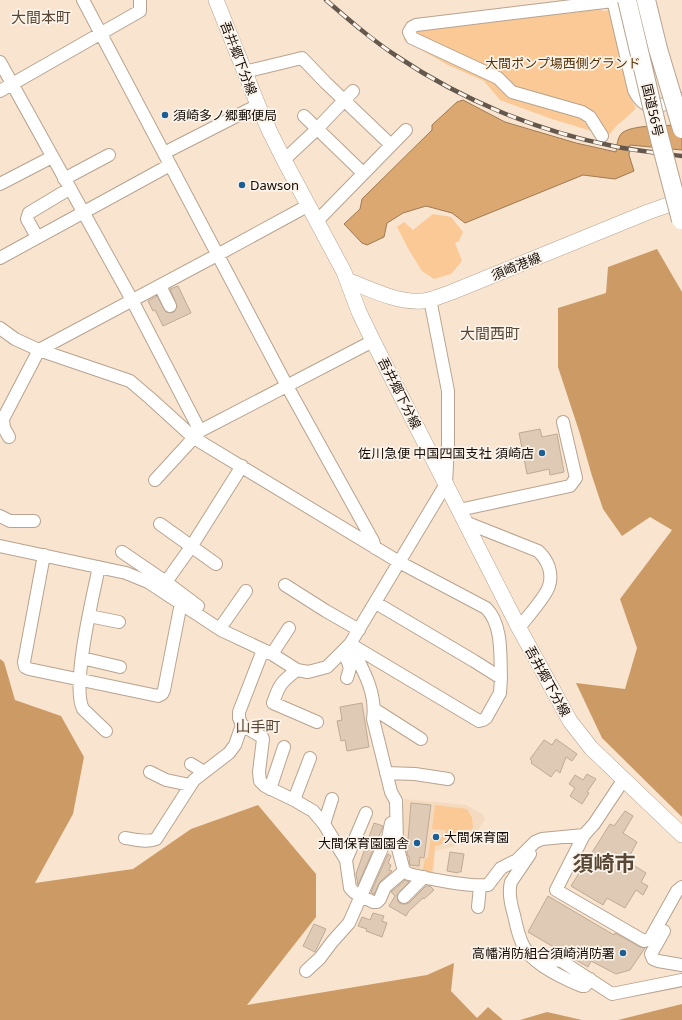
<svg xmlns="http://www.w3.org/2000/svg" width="682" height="1020" font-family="'Noto Sans','Noto Sans JP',sans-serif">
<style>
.built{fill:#f4dabe}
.green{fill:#fac995}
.forest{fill:#cc9b65}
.water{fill:#dba872;stroke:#9f7952}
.building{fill:#dfcab5;stroke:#beaa96}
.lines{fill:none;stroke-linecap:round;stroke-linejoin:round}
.minor-casing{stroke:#b7a38f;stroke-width:14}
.major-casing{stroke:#b7a38f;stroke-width:16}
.minor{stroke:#fff;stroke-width:12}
.major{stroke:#fff;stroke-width:15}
.rail-casing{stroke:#64584c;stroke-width:4.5}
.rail{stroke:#fcf4eb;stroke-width:3;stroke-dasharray:9;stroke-linecap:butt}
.highway-bridge-casing{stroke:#b7a38f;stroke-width:20;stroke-linecap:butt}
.highway-bridge{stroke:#fff;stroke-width:18}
.poi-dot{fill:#1d5e94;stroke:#fcf4eb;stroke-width:1.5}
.labels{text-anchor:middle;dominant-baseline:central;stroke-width:3.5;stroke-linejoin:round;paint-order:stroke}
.street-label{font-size:13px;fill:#130c06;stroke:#fcf4eb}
.park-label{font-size:13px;fill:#543205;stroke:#fcf4eb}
.poi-label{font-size:13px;fill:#130c06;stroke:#fcf4eb;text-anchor:start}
.quarter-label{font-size:15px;fill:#584735;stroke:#fcf4eb}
.town-label{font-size:21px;font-weight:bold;fill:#584735;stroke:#fcf4eb}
</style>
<rect width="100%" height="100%" fill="#f9e4cf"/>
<path class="built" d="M404,799L466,805L482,814L485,819L478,830L464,844L435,851L434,875L408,869L399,843Z"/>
<path class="green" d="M600,0L602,11L610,10L632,101L636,108C628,118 617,123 610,134L595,132L552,119L500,100L484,81L448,65L404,40L407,22L519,11Z
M433,214L451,217L463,232L459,241L455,243L462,261L451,274L434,279L422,271L409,250L397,227L404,222L413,230Z
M435,805L467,809L472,818L473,828C462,838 450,842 435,846L432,872L423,870L425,859L428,858L431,837H445V830L432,829Z"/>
<path class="forest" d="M657,249L682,292V817L602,738L576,683L625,689L637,648L620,599L672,530L650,517L622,536L603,509L592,476L580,434L558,367V308L606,293L608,267Z
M0,659L4,662L15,700L61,716L84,757L73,814L35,883L133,869L191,829L258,805L316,874V917L247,1005L427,975L454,963L451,991L477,1018L488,1007L503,1020H0Z
M682,1004V1020H618Z
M547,1012L582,1020H520Z"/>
<path class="water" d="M463,100L505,122L576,143L616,152C617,146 617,139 621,134C630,124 668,126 682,125V150L630,145L629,155L634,171L615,179L583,175L465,223L452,213L426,206L403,213L387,223L384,237L367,245L362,243L344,224L360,209L362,199L432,130V125L457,102Z"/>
<path class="building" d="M178,286L191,313L163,326L155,310L153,311L148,301L157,296L166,312L170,313L174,312L177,306L170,289Z
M540,429L542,437L557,434L564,472L550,475L549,469L527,474L519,433Z
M362,703L369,747L347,751L345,740L341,741L337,721L342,720L340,707Z
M556,739L577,754L572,761L566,757L560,773L556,770L551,777L531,763L532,761L530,759L544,740L552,745Z
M587,774L596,779L587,792L589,793L582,804L570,796L575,788L569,784L575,775L583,780Z
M411,803L431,805L424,858L420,857L419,866L410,865L409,856H408L407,852Z
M625,811L633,816L623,833L637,842L627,861L646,873L641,882L648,886L643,895L636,890L625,908L607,898L603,905L571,886L610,824L614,826Z
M374,823L383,826L382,829L358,885L356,874Z
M450,852L464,854L461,872H458V873L447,871Z
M388,854L391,856L388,863L391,865L389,870L392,871L380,882L374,894L371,892Z
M405,880L409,882L397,895L398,902L402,904H406L409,903L426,886H430L434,890L424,899L423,898L409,911L406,916L389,906L395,896L391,892Z
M548,896L614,935L615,933L640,947L645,948L630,970L616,974L591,961L588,967L528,932Z
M373,913L384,916L382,921L387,923L382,937L366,931L367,929L358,926L362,917L370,920Z
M314,924L326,929L315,952L303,946Z"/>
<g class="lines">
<defs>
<path id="minor" d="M83,0L287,386L373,541L375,548
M613,0L634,90C646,115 660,105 681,99
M0,62L132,300L200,431
M244,72L302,58L326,83L391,145
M0,91L140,11V0
M304,116L363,173
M602,136L590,117L582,112L512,92L498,78L412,38L409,32L412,27L416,25L613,1
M164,153L258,105
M284,160L317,129L353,91
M64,179L109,155
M0,184L52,157
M317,221L406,130
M37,237L27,219L29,213L69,189
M0,258L170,165
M160,286L170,306
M0,328L15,339L39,350L130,381L150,398L194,438L399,562L486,608C503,625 500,656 501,678
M9,437L4,428L3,419L39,350L219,254L309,205
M155,480L200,431L373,341
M459,510L570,486L576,478L563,422
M0,516L10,521H34
M465,522L538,551C548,560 553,573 549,586C546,597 526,618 519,628
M160,524L216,564
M0,546L126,573L148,582L221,630L272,654L297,670L308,672L327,667L350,644L446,484L448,444V391L430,299
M122,552L166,582L198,606
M44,555L24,662L25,667L29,669L158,696L162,694L164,690L181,603
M99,567C93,595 71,686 83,709L106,731
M166,582L191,547L242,466
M285,585L326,611L359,630
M89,616L119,622
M221,630L223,624L246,591
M350,644C362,668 377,692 373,719L391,792L396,801L397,845L404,871L409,874C429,879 469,887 488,885L501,868L517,860L535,842L542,839L584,835L594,824L624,779
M350,644L479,721L483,720L486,718L500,693L501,678L474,661L376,603
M344,651L350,668L347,678
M272,654L289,628
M82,658L120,667
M297,670C281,682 279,685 273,703L317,722
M374,709L421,739
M242,725L262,737L263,739L259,772L260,781L265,786L294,800L313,811L324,824L346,860L350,888L355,893L373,902H377L380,899L385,887L404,871
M191,764L204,772
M150,772L166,780L190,785
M386,773L415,774L448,779
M270,789L284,747
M294,800L310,758
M324,824L332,799
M584,835L556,890L644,941L650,939L677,891L682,887
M125,838C134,839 148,843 156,839L194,780L229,753L235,745L242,725L239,718V712L263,650
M530,854L511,882C508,892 511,905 514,915C516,925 519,938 524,947C533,964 565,979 582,986H585L590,979
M346,860L366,813
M404,897L424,877
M478,907L480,886
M664,931L651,954L653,959L658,961L682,965
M547,967L556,959L563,962L612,994L682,980
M306,971L320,958L332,942L349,923L383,846L388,838L391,823"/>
<path id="major" d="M216,0L258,105L270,132L284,160L344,272L359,312L373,341L519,628L570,721L591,748L682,835
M347,280C370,289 397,303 422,301C433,300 443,295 452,292L648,212L682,200"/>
</defs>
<use href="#minor" class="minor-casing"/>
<use href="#major" class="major-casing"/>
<use href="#minor" class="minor"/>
<use href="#major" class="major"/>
<defs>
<path id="rail" d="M326,0C349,20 372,40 398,57C462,100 537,131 613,146C636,151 659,153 682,156"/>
</defs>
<use href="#rail" class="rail-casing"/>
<use href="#rail" class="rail"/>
<defs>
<path id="highway-bridge" d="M627,0L659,136L681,220
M646,0L658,49L682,129"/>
</defs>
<use href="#highway-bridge" class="highway-bridge-casing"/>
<use href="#highway-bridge" class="highway-bridge"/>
</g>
<g class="poi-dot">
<circle cx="165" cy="115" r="4"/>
<circle cx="242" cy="185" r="4"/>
<circle cx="542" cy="453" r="4"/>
<circle cx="436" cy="837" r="4"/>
<circle cx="417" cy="843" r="4"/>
<circle cx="623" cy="953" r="4"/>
</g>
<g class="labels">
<g class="street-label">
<text transform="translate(239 58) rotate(69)">吾井郷下分線</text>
<text transform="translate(653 110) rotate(77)">国道56号</text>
<text transform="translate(516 266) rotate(-22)">須崎港線</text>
<text transform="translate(400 393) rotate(63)">吾井郷下分線</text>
<text transform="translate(548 681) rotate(61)">吾井郷下分線</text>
</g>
<g class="park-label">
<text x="563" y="63">大間ポンプ場西側グランド</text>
</g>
<g class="poi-label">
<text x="173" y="115">須崎多ノ郷郵便局</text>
<text x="250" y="185">Dawson</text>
<text x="534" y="453" text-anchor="end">佐川急便 中国四国支社 須崎店</text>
<text x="444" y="837">大間保育園</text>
<text x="409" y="843" text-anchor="end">大間保育園園舎</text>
<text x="615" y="953" text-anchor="end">高幡消防組合須崎消防署</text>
</g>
<g class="quarter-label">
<text x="41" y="17">大間本町</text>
<text x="490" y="333">大間西町</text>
<text x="258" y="726">山手町</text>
</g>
<g class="town-label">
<text x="604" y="863">須崎市</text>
</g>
</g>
</svg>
